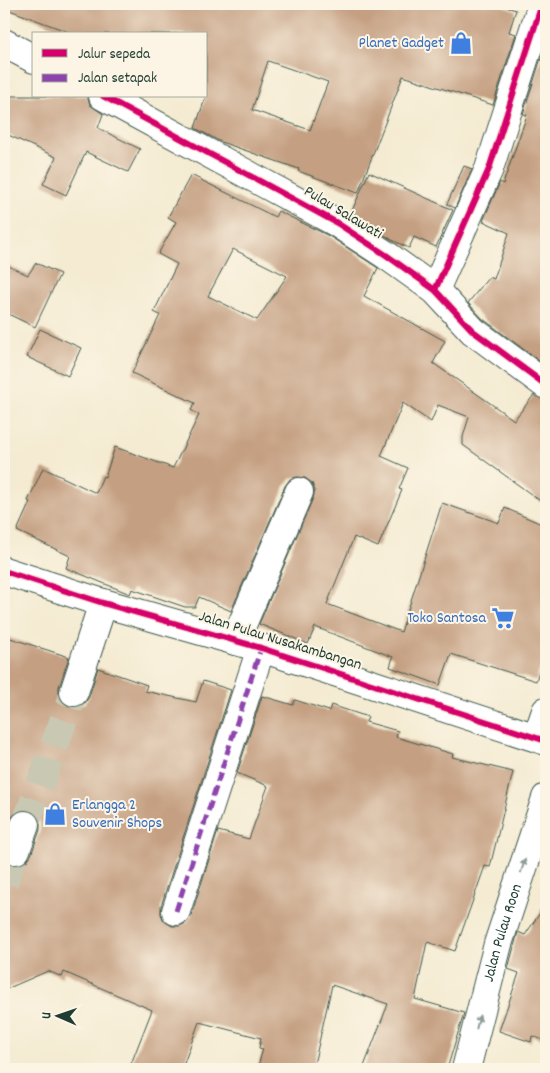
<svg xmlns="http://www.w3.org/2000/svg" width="550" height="1073" font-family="Dekko,sans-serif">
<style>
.building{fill:#c49f81;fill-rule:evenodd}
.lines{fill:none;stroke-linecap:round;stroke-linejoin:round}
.minor-tunnel{stroke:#c9c8b2;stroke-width:28;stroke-dasharray:28 14;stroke-linecap:butt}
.minor-casing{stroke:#3f574c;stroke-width:30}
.minor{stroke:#fff;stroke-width:28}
.quiet{stroke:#8e44ad;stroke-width:5;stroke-dasharray:10 5;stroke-linecap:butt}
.cycleway-casing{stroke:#fcf5e5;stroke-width:9}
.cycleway{stroke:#d6006c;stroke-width:6}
.oneway{fill:#8f9e9a}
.labels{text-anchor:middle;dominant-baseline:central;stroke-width:4;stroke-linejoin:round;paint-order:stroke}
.shop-label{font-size:16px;fill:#366cbe;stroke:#fcf5e5;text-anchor:end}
.street-label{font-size:16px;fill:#1f3d34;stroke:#fcf5e5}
</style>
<rect width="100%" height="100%" fill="#fcf5e5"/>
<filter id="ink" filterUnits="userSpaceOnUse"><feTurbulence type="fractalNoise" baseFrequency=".02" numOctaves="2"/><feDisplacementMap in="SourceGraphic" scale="10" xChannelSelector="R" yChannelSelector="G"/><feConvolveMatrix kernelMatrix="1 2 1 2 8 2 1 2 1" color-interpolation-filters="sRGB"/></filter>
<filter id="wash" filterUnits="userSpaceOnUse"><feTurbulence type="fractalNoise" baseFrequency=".0096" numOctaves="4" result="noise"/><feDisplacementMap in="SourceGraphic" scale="20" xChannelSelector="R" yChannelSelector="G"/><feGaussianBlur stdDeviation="1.12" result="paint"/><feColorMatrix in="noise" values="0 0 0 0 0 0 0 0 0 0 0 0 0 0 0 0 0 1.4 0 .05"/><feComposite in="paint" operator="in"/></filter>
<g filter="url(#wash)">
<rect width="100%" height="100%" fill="#f4ebd2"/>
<g id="blocks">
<path class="building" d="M4,4H497L516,10L509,32L516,34L493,105L403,76L358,193L298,171L299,169L221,142L195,128L206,96V34H74L4,8ZM268,61L328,82L310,130L252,110Z
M546,43V366L483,319L468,303L489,277L494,279L509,233L483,221L500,182L503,184L527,115L523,114Z
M4,96H87L90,105L103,114L98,128L140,149L128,172L86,152L66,195L43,184L56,157L4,133Z
M464,166L472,169L455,208L447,204Z
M369,172L453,210L436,247L414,237L409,248L392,240L351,213Z
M191,175L275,217L278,211L329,236L378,268L364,296L445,341L433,363L514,420L534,395L546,400V505L463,445V437L469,417L438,405L431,422L403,403L381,456L408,468L399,489L402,490L378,547L354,537L327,604L401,632L442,503L499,523L505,508L546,526V648L536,681L451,654L440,685L390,667L393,657L315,627L308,644L259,624L313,498L315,491L312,483L305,478L297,477L290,479L285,486L231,611L199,597L195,607H185L132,589L130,594L66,568L70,556L17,531L30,502L28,501L43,468L96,493L103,476L105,477L115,447L173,468L199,415L191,410L195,403L132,373L160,315L154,312L177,264L158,254L176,222L168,217ZM233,249L287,276L257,320L208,296Z
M36,263L60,274L35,327L4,312V264L28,275Z
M40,329L81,348L68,376L27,357Z
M4,636L69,657L59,687V695L63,703L70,707H78L85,703L89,697L98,668L147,685L145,691L196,702L203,681L231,690L161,906V914L164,921L172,926H180L186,923L191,916L218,831L249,839L268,786L237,773L262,696L293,705L295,700L329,711L331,705L368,717L366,722L398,731L396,737L453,754L452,757L513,772L490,867L485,866L455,951L427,942L415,999L464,1013L447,1069H363L388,1004L332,985L313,1069H257L263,1049L259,1048L261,1038L199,1022L182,1069H129L152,1010L64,972L62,977L48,971L4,990V860L11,865H19L26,862L31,855L40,830V823L37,815L30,810H22L15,813L11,819L4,838Z
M546,903V1041L532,1036L531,1042L499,1031L519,973L508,969L518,932L525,935L540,913L542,907H544Z"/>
</g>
</g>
<g filter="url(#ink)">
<use href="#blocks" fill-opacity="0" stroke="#3f574c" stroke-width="1"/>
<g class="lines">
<path class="minor-tunnel" d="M25,825L74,692
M4,882L16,850"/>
<defs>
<g id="minor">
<path d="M4,43L34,59"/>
<path d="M103,96L337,223L386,255L435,290L473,331L546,385"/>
<path d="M435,290L489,169L542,4"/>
<path d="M4,571L103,603L261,648L546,741"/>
<path d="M235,641L299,492"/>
<path d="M74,692L103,603"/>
<path d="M537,737L546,711"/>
<path d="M16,850L25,825"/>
<path d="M176,911L261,648"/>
<path id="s1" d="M466,1069L498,944L546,798"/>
</g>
</defs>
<use href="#minor" class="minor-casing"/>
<use href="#minor" class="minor"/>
<path class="quiet" d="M176,911L261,648"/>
<defs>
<path id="cycleway" d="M103,96L337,223L386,255L435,290L473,331L546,385
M435,290L489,169L542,4
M4,571L103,603L261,648L546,741"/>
</defs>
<use href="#cycleway" class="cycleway-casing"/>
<use href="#cycleway" class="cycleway"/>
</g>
<defs><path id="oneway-solid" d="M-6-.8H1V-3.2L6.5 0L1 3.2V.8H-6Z" transform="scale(1.25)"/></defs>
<g class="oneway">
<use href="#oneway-solid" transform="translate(523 866) rotate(-72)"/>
<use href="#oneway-solid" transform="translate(478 1022) rotate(-76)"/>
</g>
</g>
<defs>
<symbol id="shop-bare" viewBox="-9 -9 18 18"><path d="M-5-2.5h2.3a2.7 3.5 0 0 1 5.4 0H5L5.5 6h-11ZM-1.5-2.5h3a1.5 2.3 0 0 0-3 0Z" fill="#3f7fe0" stroke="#fcf5e5" stroke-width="2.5" paint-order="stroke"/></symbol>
<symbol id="supermarket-bare" viewBox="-9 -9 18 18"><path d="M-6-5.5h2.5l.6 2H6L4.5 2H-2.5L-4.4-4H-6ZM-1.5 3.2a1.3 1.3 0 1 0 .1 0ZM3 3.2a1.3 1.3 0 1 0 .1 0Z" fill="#3f7fe0" stroke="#fcf5e5" stroke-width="2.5" paint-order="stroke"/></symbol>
</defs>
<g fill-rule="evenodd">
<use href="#shop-bare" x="445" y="27" width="32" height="32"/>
<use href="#supermarket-bare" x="487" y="602" width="32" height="32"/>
<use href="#shop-bare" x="39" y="798" width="32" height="32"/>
</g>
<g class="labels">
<g class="shop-label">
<text x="444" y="43">Planet Gadget</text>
<text x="486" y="618">Toko Santosa</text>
<text x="72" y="805" text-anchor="start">Erlangga 2<tspan x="72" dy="18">Souvenir Shops</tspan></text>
</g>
<g class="street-label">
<text transform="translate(343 213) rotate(31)">Pulau Salawati</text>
<text transform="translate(280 641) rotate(17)">Jalan Pulau Nusakambangan</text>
<text stroke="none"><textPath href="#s1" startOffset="141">Jalan Pulau Roon</textPath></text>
</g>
</g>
<rect width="550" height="1073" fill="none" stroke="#fcf5e5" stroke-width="20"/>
<rect x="32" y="32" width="175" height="65" fill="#fcf5e5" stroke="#a4ab9e"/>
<rect x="42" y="49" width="25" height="8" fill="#d6006c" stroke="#a4ab9e"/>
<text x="78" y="58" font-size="15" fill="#1f3d34">Jalur sepeda</text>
<rect x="42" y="74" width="25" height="8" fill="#8e44ad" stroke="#a4ab9e"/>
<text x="78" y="82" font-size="15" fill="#1f3d34">Jalan setapak</text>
<g transform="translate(58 1016) rotate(272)" stroke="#fcf5e5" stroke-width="4" paint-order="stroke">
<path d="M0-4L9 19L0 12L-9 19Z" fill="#1f3d34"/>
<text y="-8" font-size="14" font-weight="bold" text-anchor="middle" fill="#1f3d34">U</text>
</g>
</svg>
